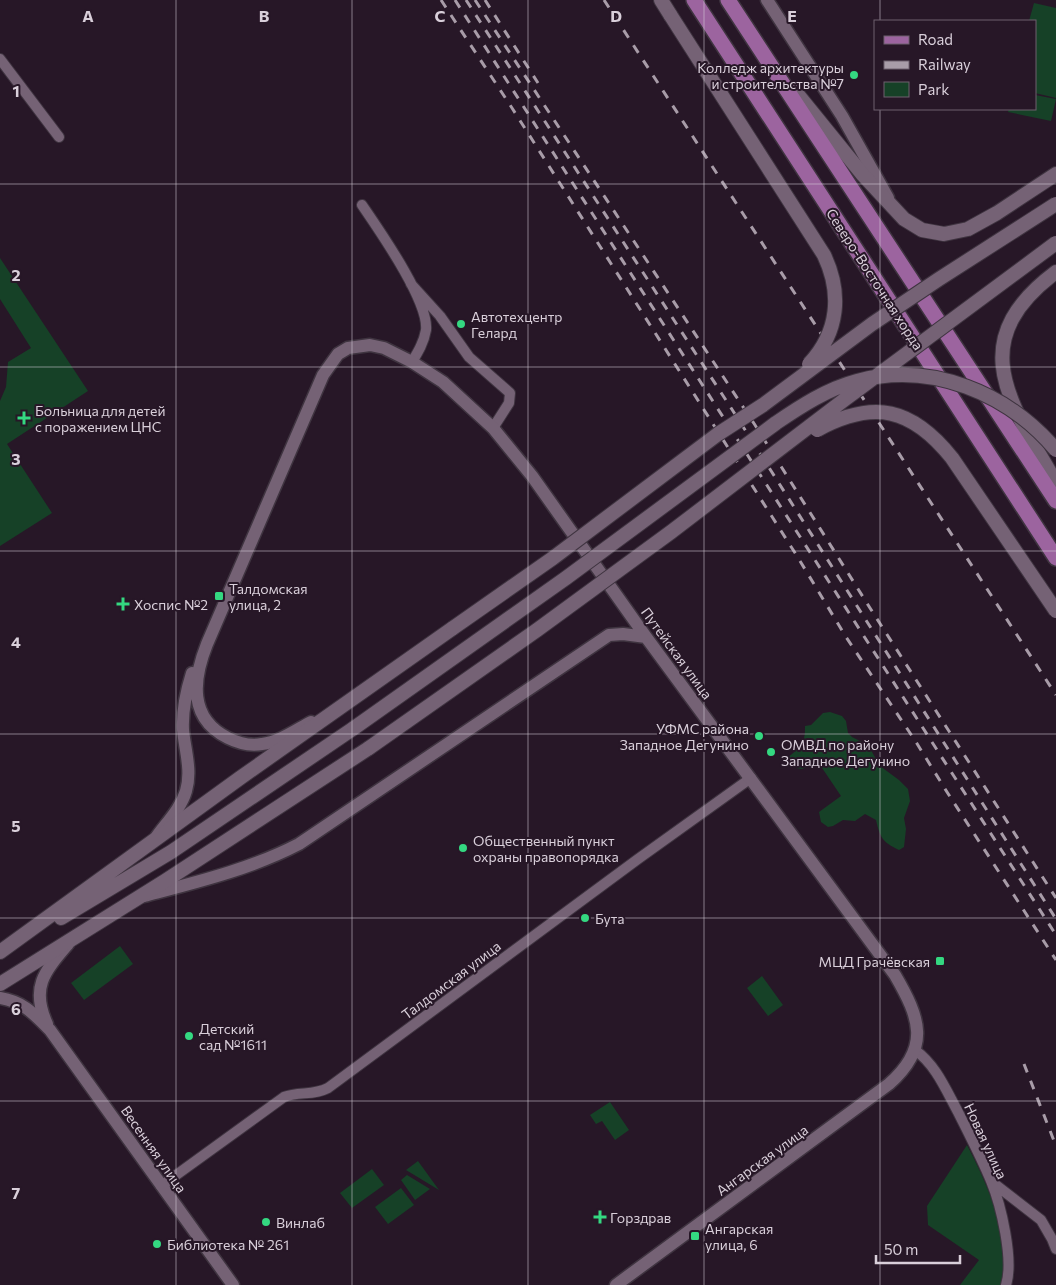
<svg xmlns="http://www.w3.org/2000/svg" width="1056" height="1285" font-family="Commissioner,sans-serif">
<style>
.green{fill:#164127}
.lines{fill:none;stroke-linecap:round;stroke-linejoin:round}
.minor-casing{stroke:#3f3440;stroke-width:12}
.tertiary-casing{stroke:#3f3440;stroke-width:15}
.secondary-casing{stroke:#3f3440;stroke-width:16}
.primary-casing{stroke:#3f3440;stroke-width:18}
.minor{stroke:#756275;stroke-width:10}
.tertiary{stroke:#756275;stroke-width:12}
.secondary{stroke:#756275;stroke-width:14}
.primary{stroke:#9c649f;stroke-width:15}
.rail{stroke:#a89ca8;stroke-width:3;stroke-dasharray:9 9;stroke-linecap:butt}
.secondary-bridge-casing{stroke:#3f3440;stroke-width:16;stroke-linecap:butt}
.secondary-bridge{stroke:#756275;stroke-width:14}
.grid{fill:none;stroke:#d9cfda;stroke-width:1;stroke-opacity:0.55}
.poi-dot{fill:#34d881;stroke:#271727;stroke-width:2}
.labels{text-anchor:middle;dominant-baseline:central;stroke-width:4;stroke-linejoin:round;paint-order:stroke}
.poi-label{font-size:14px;fill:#d9cfda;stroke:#271727;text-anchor:start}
.street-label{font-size:14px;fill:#d9cfda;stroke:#271727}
.grid-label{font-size:16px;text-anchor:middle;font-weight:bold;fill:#d9cfda;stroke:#271727;stroke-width:4;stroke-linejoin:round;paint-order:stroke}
</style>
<rect width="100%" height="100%" fill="#271727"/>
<path class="green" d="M1034,3L1056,8V98L1035,93V21H1029Z
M1035,95L1056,99L1051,121L1008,112L1009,109H1035Z
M0,258L88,391L7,444L52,513L0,546V401L6,387L8,362L31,348L0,299Z
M830,712L842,716L846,721L848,733L852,737L868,745L880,766L899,780L908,789L910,801L904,818L906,829L904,847L899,850C882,842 880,837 876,820L865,814L855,821L843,820L833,826L828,827L821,822L819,812L841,796L818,762L802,769L784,766L782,761C790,757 801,747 804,738C805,735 805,729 805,726L811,725L823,713Z
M120,946L133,964L84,1000L71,983Z
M762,976L783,1005L768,1016L747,988Z
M610,1102L629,1130L615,1140L602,1121L596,1124L590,1115Z
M967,1145C989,1187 1011,1237 1002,1285H960L979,1260L928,1225L927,1206Z
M418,1161L439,1190L406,1170Z
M372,1169L384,1185L352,1208L340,1193Z
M407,1175L430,1189L415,1200L401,1180Z
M401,1188L414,1205L388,1224L375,1207Z"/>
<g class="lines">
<defs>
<path id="minor" d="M0,59L59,137
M362,205C379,230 429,301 426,330C424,342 418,352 412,362
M411,284L440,316L469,357L510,393L509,403L493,428
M915,1050C936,1065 946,1090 958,1112C969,1134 981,1157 991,1181C1001,1205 1014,1260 1006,1285
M992,1182L1041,1220L1052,1239L1056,1249
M161,1186L284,1097C299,1091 313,1096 328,1088L638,859L751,778"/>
<path id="tertiary" d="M767,0L842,116L888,198
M311,722C296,730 279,742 262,744C251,746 238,743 228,738C188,718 193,679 207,644L323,375L338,354L348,348L370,345L384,348L412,362L443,382L493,428L532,476L646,637L895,975C920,1018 931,1047 889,1084L616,1285
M157,836C168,821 181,808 186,791C192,771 185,750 183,730C182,710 186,692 192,673
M144,896C197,882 251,869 299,844L609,635L623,634L646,637
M0,998C24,1002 34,1014 50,1030L233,1285
M47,1024C30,987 45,971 68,944"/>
<path id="secondary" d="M661,0L671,16
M794,90L863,175L904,219L922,230L944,234L968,229L997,213L1056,174
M1056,272C962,342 1011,403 1056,483
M61,918L171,852L354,728
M0,952L240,778L453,628
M0,984L165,881L369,748"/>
<path id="primary" d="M694,0L1056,558
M728,0L1056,501"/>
</defs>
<use href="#minor" class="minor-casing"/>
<use href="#tertiary" class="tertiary-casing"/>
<use href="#secondary" class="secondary-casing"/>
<use href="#primary" class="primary-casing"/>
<use href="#minor" class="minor"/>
<use href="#tertiary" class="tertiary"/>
<use href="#secondary" class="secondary"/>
<use href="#primary" class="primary"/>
<path class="rail" d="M441,0L512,108L797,556L846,637L916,742L947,792L1056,960
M455,0L1056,935
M466,0L733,411L1056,919
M475,0L755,425L870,608L1056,898
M485,0L538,83
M604,0L1056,695
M1024,1064L1056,1146"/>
<defs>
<path id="secondary-bridge" d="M671,16L824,255C842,293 839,332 809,364
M817,430C874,399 912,408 952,458L1056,611
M453,628L553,558L718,434L763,405L872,324L939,279L1056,204
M354,728L566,578L776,423C801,406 827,389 857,381C931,361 1008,393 1056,450
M369,748L537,630L671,532L844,400L1056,243"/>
</defs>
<use href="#secondary-bridge" class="secondary-bridge-casing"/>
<use href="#secondary-bridge" class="secondary-bridge"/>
</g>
<path class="grid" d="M176,0V1285M352,0V1285M528,0V1285M704,0V1285M880,0V21M880,109V1285M0,184H1056M0,367H1056M0,551H1056M0,734H1056M0,918H1056M0,1101H1056"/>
<g class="poi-dot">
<circle cx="854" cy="75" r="5"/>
<circle cx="461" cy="324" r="5"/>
<path d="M21.5 410.5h5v5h5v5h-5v5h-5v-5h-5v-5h5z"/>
<rect x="214" y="591" width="10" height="10" rx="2.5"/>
<path d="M120.5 596.5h5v5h5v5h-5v5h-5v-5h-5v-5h5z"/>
<circle cx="759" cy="736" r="5"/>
<circle cx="771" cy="752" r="5"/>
<circle cx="463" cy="848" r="5"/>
<circle cx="585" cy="918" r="5"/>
<rect x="935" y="956" width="10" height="10" rx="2.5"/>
<circle cx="189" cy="1036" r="5"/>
<path d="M597.5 1209.5h5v5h5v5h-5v5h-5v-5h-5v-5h5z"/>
<circle cx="266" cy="1222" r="5"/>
<rect x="690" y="1231" width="10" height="10" rx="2.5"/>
<circle cx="157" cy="1244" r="5"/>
</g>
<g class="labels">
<g class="poi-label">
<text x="844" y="67" text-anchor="end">Колледж архитектуры<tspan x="844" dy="16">и строительства №7</tspan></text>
<text x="471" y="316">Автотехцентр<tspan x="471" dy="16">Гелард</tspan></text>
<text x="35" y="410">Больница для детей<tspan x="35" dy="16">с поражением ЦНС</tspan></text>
<text x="229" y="588">Талдомская<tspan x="229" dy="16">улица, 2</tspan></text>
<text x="134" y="604">Хоспис №2</text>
<text x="749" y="728" text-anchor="end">УФМС района<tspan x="749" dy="16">Западное Дегунино</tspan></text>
<text x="781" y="744">ОМВД по району<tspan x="781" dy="16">Западное Дегунино</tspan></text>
<text x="473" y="840">Общественный пункт<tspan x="473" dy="16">охраны правопорядка</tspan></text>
<text x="595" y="918">Бута</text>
<text x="930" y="961" text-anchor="end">МЦД Грачёвская</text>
<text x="199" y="1028">Детский<tspan x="199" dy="16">сад №1611</tspan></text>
<text x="610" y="1217">Горздрав</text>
<text x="276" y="1222">Винлаб</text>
<text x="705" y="1228">Ангарская<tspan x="705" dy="16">улица, 6</tspan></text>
<text x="167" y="1244">Библиотека № 261</text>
</g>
<g class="street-label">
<text transform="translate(875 279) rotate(57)">Северо-Восточная хорда</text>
<text transform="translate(677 653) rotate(54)">Путейская улица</text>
<text transform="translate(451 980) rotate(-37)">Талдомская улица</text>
<text transform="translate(986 1141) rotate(65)">Новая улица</text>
<text transform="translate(154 1149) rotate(55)">Весенняя улица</text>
<text transform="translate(762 1160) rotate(-36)">Ангарская улица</text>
</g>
</g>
<g class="grid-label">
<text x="88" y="22">A</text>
<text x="264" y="22">B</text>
<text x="440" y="22">C</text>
<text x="616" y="22">D</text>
<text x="792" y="22">E</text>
<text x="16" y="97">1</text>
<text x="16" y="281">2</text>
<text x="16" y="465">3</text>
<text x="16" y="648">4</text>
<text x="16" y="832">5</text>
<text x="16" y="1015">6</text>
<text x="16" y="1199">7</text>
</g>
<rect x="874" y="20" width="162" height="90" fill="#271727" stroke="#6e616f"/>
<rect x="884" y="36" width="25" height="8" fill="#9c649f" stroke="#6e616f"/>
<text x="918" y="45" font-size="15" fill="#d9cfda">Road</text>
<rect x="884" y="61" width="25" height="8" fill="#a89ca8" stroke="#6e616f"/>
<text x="918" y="70" font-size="15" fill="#d9cfda">Railway</text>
<rect x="884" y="82" width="25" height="15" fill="#164127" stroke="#6e616f"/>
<text x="918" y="95" font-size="15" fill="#d9cfda">Park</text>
<path d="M876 1255v8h84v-8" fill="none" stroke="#d9cfda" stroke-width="2.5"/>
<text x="884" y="1255" font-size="15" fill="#d9cfda" stroke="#271727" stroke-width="4" paint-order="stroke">50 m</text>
</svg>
